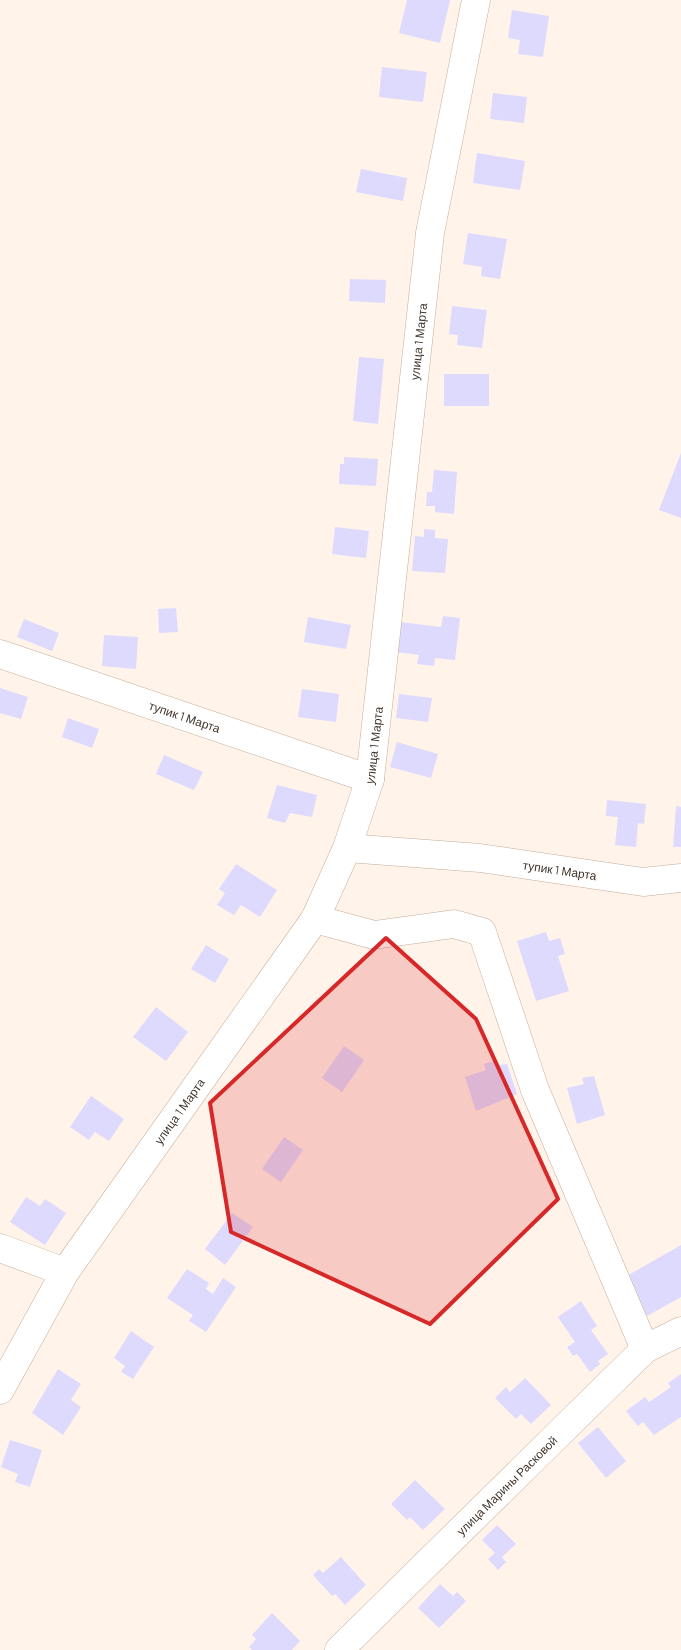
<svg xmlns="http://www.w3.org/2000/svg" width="681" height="1650" font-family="Barlow,sans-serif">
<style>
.building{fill:#dedafe}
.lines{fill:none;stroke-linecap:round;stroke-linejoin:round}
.minor-casing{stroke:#c7ad98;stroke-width:29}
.minor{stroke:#fff;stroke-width:28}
.marked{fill:#d62828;fill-opacity:0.2;stroke:#d62828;stroke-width:4;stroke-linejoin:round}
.labels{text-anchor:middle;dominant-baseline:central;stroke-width:4.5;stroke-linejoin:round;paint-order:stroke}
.street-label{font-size:12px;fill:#40352d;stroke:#fff3ea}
</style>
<rect width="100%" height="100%" fill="#fff3ea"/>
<path class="building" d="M407,0H450L440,43L399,33Z
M512,10L549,16L543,57L518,54L520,40L508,38Z
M382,67L427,72L423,102L379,97Z
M493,93L527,97L524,123L490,119Z
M477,153L525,161L520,190L473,183Z
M361,169L407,178L403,201L356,192Z
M468,233L507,239L500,279L481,276L482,267L463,264Z
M350,279L386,280L385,303L349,301Z
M452,306L487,310L482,348L457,345L458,335L449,334Z
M359,357L384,359L378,424L353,421Z
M444,374H489V406H444Z
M681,453V518L659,510Z
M344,457L378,459L376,486L339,484L340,464H344Z
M434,470L457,472L454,514L435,512V506H426L427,492H432Z
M335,527L369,531L366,558L332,554Z
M424,529L435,530V538L448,539L445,573L412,571L415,536L424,537Z
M176,608L178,632L159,633L158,609Z
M443,616L460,618L455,660L435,658L434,666L417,664L419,655L396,652L400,622L441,627Z
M308,617L351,625L346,649L304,642Z
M24,619L59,633L52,651L17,637Z
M104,635L138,637L136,669L102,666Z
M0,688L28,697L21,719L0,713Z
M302,689L339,694L336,722L298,717Z
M399,694L432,698L428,722L396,718Z
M68,718L99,729L92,748L62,737Z
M397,742L438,754L431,778L390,767Z
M164,755L203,772L194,790L156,774Z
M277,785L317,795L312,817L290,813L285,823L267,818Z
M607,800L646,804L644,824L638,823L636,847L615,845L618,817L606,816Z
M676,806L681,807V847H673Z
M236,864L277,890L260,917L241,905L234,915L217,905L225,893L219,889Z
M546,932L549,941L560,938L565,954L558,956L569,991L536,1001L517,941Z
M206,945L229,959L215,983L191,969Z
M156,1007L188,1032L166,1061L133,1037Z
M344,1046L364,1060L342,1092L322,1078Z
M497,1060L499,1065L507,1064L517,1094L476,1111L465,1077L486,1070L484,1064Z
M594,1076L605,1115L577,1124L567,1088L584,1084L582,1078Z
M91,1096L124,1119L109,1141L95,1132L89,1140L70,1127Z
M284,1137L303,1150L281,1182L262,1169Z
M26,1197L40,1206L45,1199L66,1213L45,1245L10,1222Z
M232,1213L253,1227L225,1265L205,1249Z
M681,1245V1297L647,1316L625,1277Z
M187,1269L209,1283L206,1289L213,1294L223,1278L236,1287L206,1332L189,1321L193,1315L167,1298Z
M581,1301L597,1326L591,1330L608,1354L598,1361L600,1364L590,1372L577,1354L573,1356L567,1347L575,1342L558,1317Z
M131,1331L154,1347L133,1379L121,1372L125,1366L114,1358Z
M58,1369L81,1384L71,1400L81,1407L63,1435L32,1413Z
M681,1374V1417L654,1435L643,1422L638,1426L626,1411L645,1397L649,1402L671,1387L668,1383Z
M525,1378L551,1405L531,1424L521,1414L516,1419L495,1398L506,1387L510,1392Z
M598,1427L626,1461L606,1478L578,1443Z
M10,1440L42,1450L30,1487L15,1482L18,1474L1,1467Z
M415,1480L445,1509L423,1530L410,1517L407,1520L391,1504Z
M497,1525L516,1544L502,1557L506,1562L498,1570L488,1559L495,1553L482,1540Z
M341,1557L366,1585L345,1605L335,1594L332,1596L313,1575L319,1569L323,1573Z
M440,1584L453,1596L457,1592L466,1601L439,1628L418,1608Z
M272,1613L300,1641L292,1650H252L249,1647L256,1639L252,1635Z"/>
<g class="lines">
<defs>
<g id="minor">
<path id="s1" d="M0,654L370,779"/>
<path id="s2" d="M347,848L480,858L643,882L681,878"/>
<path d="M315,919L374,935L454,924L482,932L535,1090L645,1349"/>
<path d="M0,1248L65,1272"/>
<path id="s3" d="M0,1390L65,1272L315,919L347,848L370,779L430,233L476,0"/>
<path id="s4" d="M339,1650L645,1349L681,1331"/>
</g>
</defs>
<use href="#minor" class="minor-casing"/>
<use href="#minor" class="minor"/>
</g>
<path class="marked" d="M386,938L476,1019L558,1199L430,1324L231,1232L210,1103Z"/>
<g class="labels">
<g class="street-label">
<text stroke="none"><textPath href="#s3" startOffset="1158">улица 1 Марта</textPath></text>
<text stroke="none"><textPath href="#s1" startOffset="195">тупик 1 Марта</textPath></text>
<text stroke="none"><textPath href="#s3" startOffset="752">улица 1 Марта</textPath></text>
<text stroke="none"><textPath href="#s2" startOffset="214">тупик 1 Марта</textPath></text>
<text stroke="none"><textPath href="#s3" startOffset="332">улица 1 Марта</textPath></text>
<text stroke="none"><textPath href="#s4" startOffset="235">улица Марины Расковой</textPath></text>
</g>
</g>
</svg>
